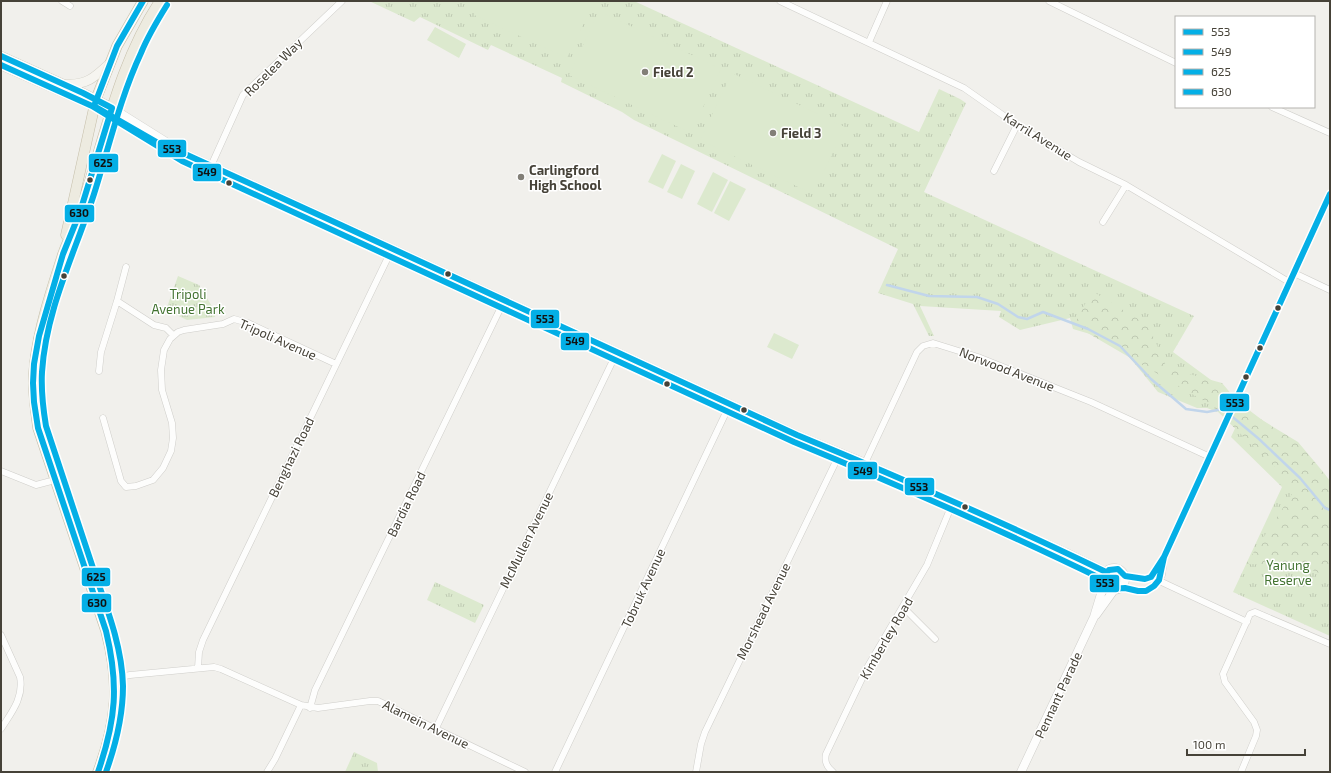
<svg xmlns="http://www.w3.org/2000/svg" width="1331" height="773" font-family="'Exo 2',sans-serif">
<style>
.grass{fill:url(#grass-tufts)}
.forest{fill:url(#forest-crowns)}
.pitch{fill:#dce9ce}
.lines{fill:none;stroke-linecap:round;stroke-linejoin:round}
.stream{stroke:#c1d5eb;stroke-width:2.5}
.minor-casing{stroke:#cfceca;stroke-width:7}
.tertiary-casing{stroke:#cfceca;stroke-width:9}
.secondary-casing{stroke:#cfcdc3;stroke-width:10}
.trunk-casing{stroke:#c6bfaa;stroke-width:11}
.minor{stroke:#fdfdfc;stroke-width:6}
.tertiary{stroke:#fdfdfc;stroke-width:8}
.secondary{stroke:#f6f5f0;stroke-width:9}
.trunk{stroke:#edebe0;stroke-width:10}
.bus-1-casing{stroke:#fff;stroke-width:9}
.bus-2-casing{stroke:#fff;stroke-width:9}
.bus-3-casing{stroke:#fff;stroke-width:9}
.bus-4-casing{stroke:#fff;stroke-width:9}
.bus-1{stroke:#04afe6;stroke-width:6}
.bus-2{stroke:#04afe6;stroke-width:6}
.bus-3{stroke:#04afe6;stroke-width:6}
.bus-4{stroke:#04afe6;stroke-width:6}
.poi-dot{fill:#827f77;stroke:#fff;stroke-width:1.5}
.bus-dot{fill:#464238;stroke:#fff;stroke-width:1.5}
.labels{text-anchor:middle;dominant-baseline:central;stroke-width:3;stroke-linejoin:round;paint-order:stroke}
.street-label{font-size:13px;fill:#464238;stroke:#fff}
.poi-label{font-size:13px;font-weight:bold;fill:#464238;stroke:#fff;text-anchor:start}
.park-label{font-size:13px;fill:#437331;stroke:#fff}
.line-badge{stroke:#fff;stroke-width:1.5}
.pale-badge-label{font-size:11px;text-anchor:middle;font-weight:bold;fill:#111}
</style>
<defs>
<pattern id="grass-tufts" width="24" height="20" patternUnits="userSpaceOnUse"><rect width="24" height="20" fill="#dce9ce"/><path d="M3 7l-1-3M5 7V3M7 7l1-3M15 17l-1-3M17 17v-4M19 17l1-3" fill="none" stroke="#bec9b2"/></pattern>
<pattern id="forest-crowns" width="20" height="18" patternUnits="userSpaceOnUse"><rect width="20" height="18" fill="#dce9ce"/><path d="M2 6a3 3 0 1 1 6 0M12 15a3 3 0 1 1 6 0" fill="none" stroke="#bec9b2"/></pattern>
</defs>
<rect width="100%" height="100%" fill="#f1f0ec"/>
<path class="grass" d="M369,1H634L919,132L939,89L960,99L966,103L924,192L1194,316L1173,352L1226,391L1217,412L1207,408H1197L1158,392L1117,342L1073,329L1070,318L1020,330L999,317L1001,311L920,306L934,336H929L913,304L878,293L898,249L634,120L622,112L561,82L562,78L491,45L488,50L420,17L414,22Z
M178,276L199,285L216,313L215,317L187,320L166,310Z
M1245,407L1294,444L1330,482V636L1233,592L1282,487L1231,437Z
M435,582L484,605L475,623L427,600Z
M354,752L377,763L378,772H345Z"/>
<path class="forest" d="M1092,291L1148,325L1167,368L1222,383L1244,409L1298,442L1324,473L1330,481V576L1327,577L1302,565L1246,564L1296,488L1211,405L1074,325Z"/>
<path class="pitch" d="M481,1H591L594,2L567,58L474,15Z
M599,11L721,69L691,133L569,75Z
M435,27L466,44L459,58L427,40Z
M732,73L845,127L813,194L700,140Z
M662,154L676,161L663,189L648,182Z
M681,164L695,171L682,199L667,192Z
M713,172L728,180L712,212L697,204Z
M730,181L746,189L729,221L714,213Z
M774,333L799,345L792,359L767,347Z"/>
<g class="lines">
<path class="stream" d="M887,285L929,296L977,297L998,304L1018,317L1027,319L1043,312L1088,329L1120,346L1151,379L1186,409L1207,412L1223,409L1259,439L1300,478L1325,508L1330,510"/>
<defs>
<path id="minor" d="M62,1L70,6
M780,1L964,88L1017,125L1079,162L1126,185L1289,282
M1049,1L1176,63
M869,42L887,1
M1272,107L1330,133
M211,166L243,95L342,1
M994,171L1017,125
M1103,222L1126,185
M1294,273L1330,290
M117,301L154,325L166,328L173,335
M99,371L101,352L117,301L126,267
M103,418L121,481L126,487L136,486L153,480L163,468L171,451L173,438L172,423L162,390L161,370L164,350L170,339L178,332L184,330L223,324L234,319L248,323L336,364
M865,463L917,352L923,346L933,343L978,357L1091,402L1210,457
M1,471L36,485L55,480
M1125,576L1145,579L1151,577
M1151,577L1164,557L1330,194
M1151,577L1247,622
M1120,588L1140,591L1148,590L1154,586L1162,575L1164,559
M903,607L935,639
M1,635L20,677C24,698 11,713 1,729
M198,668L199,652L203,640L392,249
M115,678L130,675L214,667L221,669L301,705L318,708L370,701H378L525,772
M310,708L315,690L504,301
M436,728L617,352
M267,772L275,759L301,705
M555,772L730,404
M696,772L701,744L705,732L840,453
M833,772C827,767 824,762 826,754L868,666L927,565L953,502
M1241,772L1256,736L1257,730L1254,722L1225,682L1223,674L1250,614L1255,612L1330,644"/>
<path id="tertiary" d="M112,108L171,145
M109,116L160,144L185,154L330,220L797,435L865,463L1065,552L1106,572
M1103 579a11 11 0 1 1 22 0a11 11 0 1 1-22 0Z
M1096,615L1114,590
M1021,772L1094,617L1104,584"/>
<path id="secondary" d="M1,56L83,93L112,108
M1,65L94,106L109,116
M67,84C87,85 95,77 109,64"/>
<path id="trunk" d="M66,235L96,99L117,46L143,1
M98,772C117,721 120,683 106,631L38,428C35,406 32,385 35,362C39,327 52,288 63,254C68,240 75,227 80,212C104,142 118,64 160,1"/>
</defs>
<use href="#minor" class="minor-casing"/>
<use href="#tertiary" class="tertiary-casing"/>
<use href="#secondary" class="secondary-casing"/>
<use href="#trunk" class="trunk-casing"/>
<use href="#minor" class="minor"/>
<use href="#tertiary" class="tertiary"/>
<use href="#secondary" class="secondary"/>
<use href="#trunk" class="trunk"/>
<defs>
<path id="bus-1" d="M143,1L117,46L94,106L160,144L185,154L330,220L797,435C901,478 1005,523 1106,572
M1164,557L1159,580L1154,586L1146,591H1138L1125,588L1110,589L1105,585L1103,577L1109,570L1118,569L1125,576L1145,579L1151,577Z
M1164,557L1330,194"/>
<path id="bus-2" d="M1,65L92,106L182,161L794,442C898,485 1001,530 1102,579"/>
<path id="bus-3" d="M106,772C116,744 123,716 123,686C122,645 106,606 93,568C77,521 62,473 46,426C43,408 41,390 42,372C46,309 75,253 94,194C109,147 120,98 141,53C148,36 157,21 167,5"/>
<path id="bus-4" d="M1,56L83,93L112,108L80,212L63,254L39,336L34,364L33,383L34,402L38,428L106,631C119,685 116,720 98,772"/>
</defs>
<use href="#bus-1" class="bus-1-casing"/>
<use href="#bus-2" class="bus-2-casing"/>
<use href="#bus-3" class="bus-3-casing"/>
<use href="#bus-4" class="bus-4-casing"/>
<use href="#bus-1" class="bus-1"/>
<use href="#bus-2" class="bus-2"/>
<use href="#bus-3" class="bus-3"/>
<use href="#bus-4" class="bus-4"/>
</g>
<g class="poi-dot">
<circle cx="645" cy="72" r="4"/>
<circle cx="773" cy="133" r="4"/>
<circle cx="521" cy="177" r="4"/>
</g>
<g class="bus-dot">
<circle cx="90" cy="180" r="3.5"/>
<circle cx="229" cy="183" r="3.5"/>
<circle cx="448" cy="274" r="3.5"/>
<circle cx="64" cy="276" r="3.5"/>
<circle cx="1278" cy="308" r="3.5"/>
<circle cx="1260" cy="348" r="3.5"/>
<circle cx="1246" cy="377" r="3.5"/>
<circle cx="667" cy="384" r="3.5"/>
<circle cx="744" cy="410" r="3.5"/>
<circle cx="965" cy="507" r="3.5"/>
</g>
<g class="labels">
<g class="street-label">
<text transform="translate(273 67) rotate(-45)">Roselea Way</text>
<text transform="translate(1038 136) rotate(32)">Karril Avenue</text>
<text transform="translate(278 339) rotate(24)">Tripoli Avenue</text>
<text transform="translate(1007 369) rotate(21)">Norwood Avenue</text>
<text transform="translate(291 457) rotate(-64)">Benghazi Road</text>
<text transform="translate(406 504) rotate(-64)">Bardia Road</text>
<text transform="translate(526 540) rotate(-64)">McMullen Avenue</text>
<text transform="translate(643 588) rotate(-65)">Tobruk Avenue</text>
<text transform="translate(763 611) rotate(-64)">Morshead Avenue</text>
<text transform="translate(886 638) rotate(-60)">Kimberley Road</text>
<text transform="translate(1058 695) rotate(-65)">Pennant Parade</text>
<text transform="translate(426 724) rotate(26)">Alamein Avenue</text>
</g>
<g class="poi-label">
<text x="653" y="72">Field 2</text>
<text x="781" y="133">Field 3</text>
<text x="529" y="170">Carlingford<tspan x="529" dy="15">High School</tspan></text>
</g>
<g class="park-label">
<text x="188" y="294">Tripoli<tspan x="188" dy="15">Avenue Park</tspan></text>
<text x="1288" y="565">Yanung<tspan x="1288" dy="15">Reserve</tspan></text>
</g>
</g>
<g class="line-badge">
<rect x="157" y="139" width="30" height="19" rx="4" fill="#04afe6"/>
<rect x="88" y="153" width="31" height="20" rx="4" fill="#04afe6"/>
<rect x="192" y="163" width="30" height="19" rx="4" fill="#04afe6"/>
<rect x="64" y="204" width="31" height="19" rx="4" fill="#04afe6"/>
<rect x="530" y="309" width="30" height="20" rx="4" fill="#04afe6"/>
<rect x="560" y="332" width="30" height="19" rx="4" fill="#04afe6"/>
<rect x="1219" y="393" width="31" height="19" rx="4" fill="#04afe6"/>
<rect x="847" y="461" width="31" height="19" rx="4" fill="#04afe6"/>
<rect x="904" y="477" width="31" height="19" rx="4" fill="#04afe6"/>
<rect x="81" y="567" width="30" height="20" rx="4" fill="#04afe6"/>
<rect x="1089" y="574" width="31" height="19" rx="4" fill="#04afe6"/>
<rect x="81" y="593" width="31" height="20" rx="4" fill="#04afe6"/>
</g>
<g class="pale-badge-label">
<text x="172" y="153">553</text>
<text x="103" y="167">625</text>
<text x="207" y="176">549</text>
<text x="79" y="217">630</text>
<text x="545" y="323">553</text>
<text x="575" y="345">549</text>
<text x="1235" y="407">553</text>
<text x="863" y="475">549</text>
<text x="919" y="491">553</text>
<text x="96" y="581">625</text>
<text x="1105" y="587">553</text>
<text x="97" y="607">630</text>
</g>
<rect width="1331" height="773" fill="none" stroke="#464238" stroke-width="4"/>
<rect x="1175" y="16" width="140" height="92" fill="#ffffff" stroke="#b5b3af"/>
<rect x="1183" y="29" width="20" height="6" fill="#04afe6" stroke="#b5b3af"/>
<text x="1211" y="36" font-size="12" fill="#464238">553</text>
<rect x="1183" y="49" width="20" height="6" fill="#04afe6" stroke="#b5b3af"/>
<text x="1211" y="56" font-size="12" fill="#464238">549</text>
<rect x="1183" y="69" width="20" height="6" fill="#04afe6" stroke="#b5b3af"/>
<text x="1211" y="76" font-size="12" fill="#464238">625</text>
<rect x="1183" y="89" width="20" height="6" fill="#04afe6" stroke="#b5b3af"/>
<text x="1211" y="96" font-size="12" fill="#464238">630</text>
<path d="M1187 749v6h118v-6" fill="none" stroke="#464238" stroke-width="2"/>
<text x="1193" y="749" font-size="12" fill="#464238" stroke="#ffffff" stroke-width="3" paint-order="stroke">100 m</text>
</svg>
